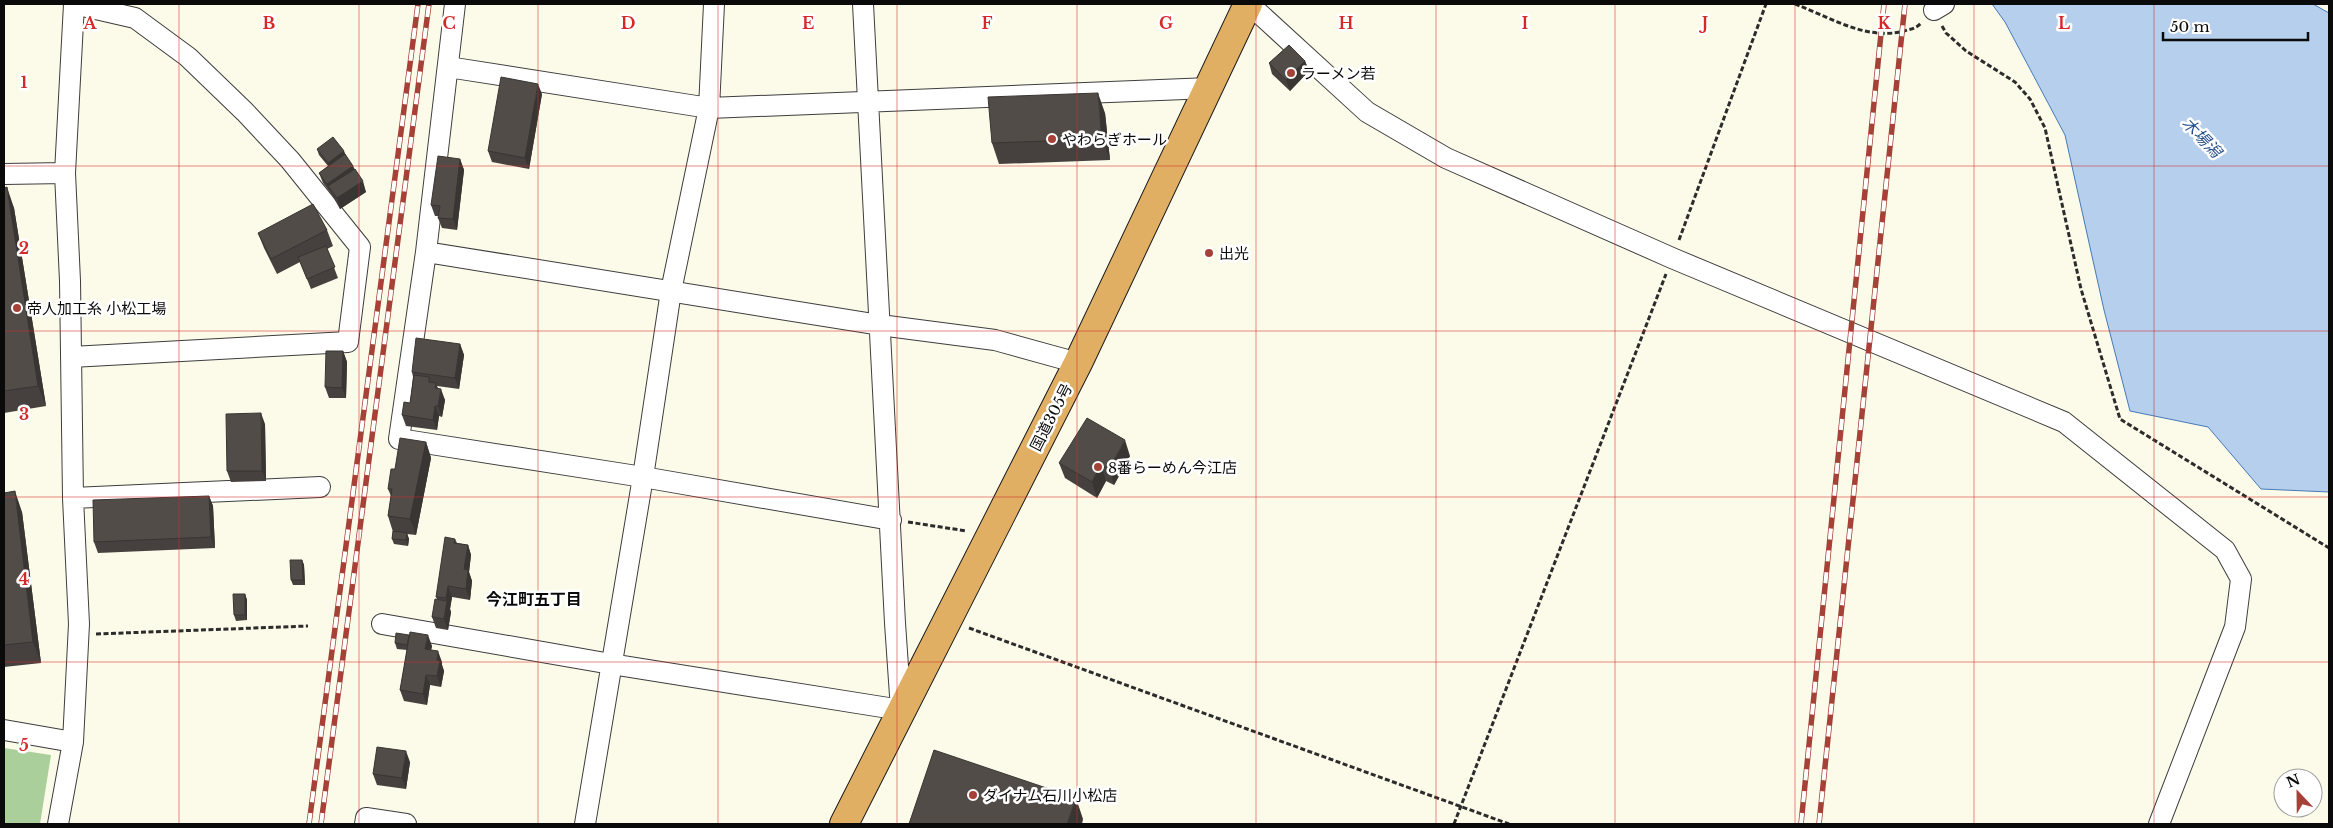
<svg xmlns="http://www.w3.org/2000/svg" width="2333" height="828" font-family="'Libre Baskerville','Noto Sans JP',serif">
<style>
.forest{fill:#aacf9a}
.water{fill:#b5cfec;stroke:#467ab9}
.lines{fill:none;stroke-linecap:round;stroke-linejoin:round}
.minor-casing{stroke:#3d3d3d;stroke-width:22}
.highway-casing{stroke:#1b1b1b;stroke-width:30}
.path{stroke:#2c2c2c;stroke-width:3;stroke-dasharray:5 2.5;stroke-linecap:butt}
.minor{stroke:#fff;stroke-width:20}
.highway{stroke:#e0af63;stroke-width:28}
.rail-casing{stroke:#a54136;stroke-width:5.5}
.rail{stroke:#fff;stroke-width:4;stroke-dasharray:11;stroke-linecap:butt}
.wall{fill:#46413e}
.shaded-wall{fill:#393532}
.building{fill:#514c48;stroke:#393532}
.grid{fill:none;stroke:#d62828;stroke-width:1;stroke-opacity:0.55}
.poi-dot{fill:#a54136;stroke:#fff;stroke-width:2}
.labels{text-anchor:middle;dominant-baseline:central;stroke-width:5;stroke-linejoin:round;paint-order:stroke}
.poi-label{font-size:15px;fill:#0a0a0a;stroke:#fff;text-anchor:start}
.street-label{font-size:15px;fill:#0a0a0a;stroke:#fff}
.water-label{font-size:16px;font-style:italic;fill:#254f89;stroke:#fff}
.neighbourhood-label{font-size:16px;font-weight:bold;fill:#0a0a0a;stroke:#fff}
.grid-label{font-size:16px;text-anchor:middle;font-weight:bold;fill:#d62828;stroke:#fff;stroke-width:5;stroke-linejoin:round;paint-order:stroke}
</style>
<rect width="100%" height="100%" fill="#fcfbe9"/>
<path class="forest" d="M4,748L51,755L40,824H4Z"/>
<path class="water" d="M1992,4H2313L2329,13V492L2261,489L2208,427L2130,411L2104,310L2065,135L2005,22Z"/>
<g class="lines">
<defs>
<path id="minor" d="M455,4L426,252L399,439L643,477L891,520
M1249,4L1367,112L1446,158L1672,258L2064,422L2225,550L2241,579L2235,627L2159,824
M1934,10L1944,4
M448,67L709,108L1210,88
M4,174L65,173
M426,252L880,325L995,340L1078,363
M71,357L348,342L360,247L290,160L245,112L188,57L135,18L74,4
M73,498L320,487
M382,624L611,664L901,710L895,623L863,4
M4,730L73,742
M58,824L73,742L79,624L73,498L70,281L65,173L74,4
M365,824L366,818L406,824
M585,824L643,477L671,291L709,108L714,4"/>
<path id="highway" d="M844,824L1078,363L1248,4"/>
</defs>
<use href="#minor" class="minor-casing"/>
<use href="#highway" class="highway-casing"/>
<path class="path" d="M1795,4C1829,17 1867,41 1904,31C1910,29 1916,29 1921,23
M1942,26L1946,33L1966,51L2015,82L2030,99L2045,128L2081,289L2120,419L2329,548
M1679,240L1766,4
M908,522L967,531
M969,628L1509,824
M96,634L308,626
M1454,824L1666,274"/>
<use href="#minor" class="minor"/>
<use href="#highway" class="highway"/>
<defs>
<path id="rail" d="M309,824L418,4
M321,824L429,4
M1801,824L1884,4
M1819,824L1905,4"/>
</defs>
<use href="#rail" class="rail-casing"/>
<use href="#rail" class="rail"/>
</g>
<path class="wall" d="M1305,61L1309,71L1290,91L1272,74L1269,63Z
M542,94L529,169L492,162L488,151Z
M1105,113L1110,160L999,164L992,143Z
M317,149L344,151L345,156L353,166L366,192L340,209L332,195L323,183L319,173L328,166L319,155Z
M460,159L464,170L457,230L442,228L438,218L439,216H435L431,205Z
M4,188L14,208L46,406L4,413Z
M327,230L333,246L327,249L338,278L311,289L300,262L277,274L264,248L258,233Z
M460,344L464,355L459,389L437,386L445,400L442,417L439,416L437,430L406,426L402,415L410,403L413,377L412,372Z
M343,351L347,362L346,398H329L325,387Z
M265,424L266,481L231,482L227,471Z
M426,442L431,458L416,535L407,534L409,539L408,546L394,544L392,539L393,532L388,516L391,496L388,489L395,469Z
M1130,456L1114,485L1106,481L1097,498L1065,478L1059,463Z
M4,493L22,512L41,663L4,667Z
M209,496L213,506L215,548L98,553L94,542Z
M455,539L457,543L468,545L471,555L469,572L472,581L470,600L452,597L450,609L451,612L448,630L436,628L432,617L437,599L436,597Z
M302,560L304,565L305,585H293L291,580Z
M245,594L247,600V620L236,621L234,615Z
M409,635L410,637L432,646L431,650L442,662V665L444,671L441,687L430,685L427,705L404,701L400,690L407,650L397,649L395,643Z
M410,762L406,789L377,785L373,774Z"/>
<path class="shaded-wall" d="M1305,61L1309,71L1290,91L1286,80Z
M538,84L542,94L529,169L525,158Z
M1098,93L1105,113L1110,160L1102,139Z
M344,151L346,156L330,168L328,163Z
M460,159L464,170L457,230L453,219Z
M353,166L357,177L328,186L331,195L327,184Z
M363,181L366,192L340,209L337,198Z
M7,187L14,208L46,406L38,386Z
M460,344L464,355L459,389L455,378Z
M343,351L347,362L346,398L342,388Z
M441,389L445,400L442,417L438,406Z
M435,406L439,416L437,430L433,420Z
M261,413L265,424L266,481L262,471Z
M1125,440L1130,456L1114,485L1109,469Z
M426,442L431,458L416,535L410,519Z
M1101,465L1106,481L1097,498L1092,482Z
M15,491L22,512L41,663L33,642Z
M209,496L213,506L215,548L211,537Z
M407,533L409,539L408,546L406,540Z
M468,545L471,555L469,572L472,581L470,600L466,589L464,569Z
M302,560L304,565L305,585L303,580Z
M448,586L452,597L450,609L451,612L448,630L444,619L447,601L446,598Z
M245,594L247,600V620L245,615Z
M428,635L432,646L429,659L425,649Z
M438,651L442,662V665L444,671L441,687L437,676V660Z
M426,675L430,685L427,705L423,694Z
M406,751L410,762L406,789L402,778Z
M1076,798L1083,819L1082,824H1067Z"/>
<path class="building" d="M1289,45L1305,61L1286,80L1269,63Z
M501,77L538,84L525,158L488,151Z
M1098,93L1102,139L992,143L988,97Z
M333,137L344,151L328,163L317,149Z
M345,154L353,166L327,184L319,173Z
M438,156L460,159L453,219L438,218L440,206L431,205Z
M355,169L363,181L337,198L328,186Z
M7,187L38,386L4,391V188Z
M313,204L327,230L271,259L258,233Z
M326,246L335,267L307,279L298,257Z
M416,338L460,344L455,378L412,372Z
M326,351H343L342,388L325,387Z
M414,375L429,377V382L436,383L435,388L441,389L438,406H435L433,420L402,415L404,402L410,403Z
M261,413L262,471H227L226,414Z
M1087,418L1125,440L1109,469L1101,465L1092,482L1059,463Z
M400,438L426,442L410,519L388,516L392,489H388L391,469H395Z
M15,491L33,642L4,645V493Z
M209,496L211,537L94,542L93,500Z
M393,531L407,533L406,540L392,539Z
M445,537L455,539L454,543L468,545L464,569L468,570L466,589L448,586L446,598L436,597Z
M290,560H302L303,580H291Z
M233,594H245V615H234Z
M435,599L447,601L444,619L432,617Z
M410,632L428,635L425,649L438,651L437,660L440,661L437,676L426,675L423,694L400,690Z
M396,633L409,635L407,645L395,643Z
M377,747L406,751L402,778L373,774Z
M934,750L1076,798L1067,824H909Z"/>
<path class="grid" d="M179,4V824M359,4V824M538,4V824M718,4V824M897,4V824M1077,4V824M1256,4V824M1436,4V824M1615,4V824M1795,4V824M1974,4V824M2154,4V824M4,166H2329M4,331H2329M4,497H2329M4,662H2329"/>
<g class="poi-dot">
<circle cx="1291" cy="73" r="5"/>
<circle cx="1052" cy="139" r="5"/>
<circle cx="1209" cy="253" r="5"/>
<circle cx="17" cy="308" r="5"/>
<circle cx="1098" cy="467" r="5"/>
<circle cx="973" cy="795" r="5"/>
</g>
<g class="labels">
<g class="poi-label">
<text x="1301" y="73">ラーメン若</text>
<text x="1062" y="139">やわらぎホール</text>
<text x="1219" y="253">出光</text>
<text x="27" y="308">帝人加工糸 小松工場</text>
<text x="1108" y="467">8番らーめん今江店</text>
<text x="983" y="795">ダイナム石川小松店</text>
</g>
<g class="street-label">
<text transform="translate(1051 417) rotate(-63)">国道305号</text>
</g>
<g class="water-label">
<text transform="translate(2202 137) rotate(46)">木場潟</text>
</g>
<g class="neighbourhood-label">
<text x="534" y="599">今江町五丁目</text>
</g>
</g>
<g class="grid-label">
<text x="90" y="29">A</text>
<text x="269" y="29">B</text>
<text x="449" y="29">C</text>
<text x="628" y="29">D</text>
<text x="808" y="29">E</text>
<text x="987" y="29">F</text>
<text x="1166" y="29">G</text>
<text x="1346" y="29">H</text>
<text x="1525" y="29">I</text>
<text x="1705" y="29">J</text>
<text x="1884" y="29">K</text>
<text x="2064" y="29">L</text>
<text x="24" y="88">1</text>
<text x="24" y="254">2</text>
<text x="24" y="420">3</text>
<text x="24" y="585">4</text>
<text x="24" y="751">5</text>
</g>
<rect width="2333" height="828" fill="none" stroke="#0a0a0a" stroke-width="10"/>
<g transform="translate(2298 793) rotate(338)"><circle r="24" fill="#ffffff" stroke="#9d9d9d"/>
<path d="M0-4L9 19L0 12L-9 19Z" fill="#a54136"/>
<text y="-8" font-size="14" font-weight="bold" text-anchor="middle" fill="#0a0a0a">N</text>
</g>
<path d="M2163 32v8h145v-8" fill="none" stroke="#0a0a0a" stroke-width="2.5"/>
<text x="2170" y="32" font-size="15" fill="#0a0a0a" stroke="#ffffff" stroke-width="4" paint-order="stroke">50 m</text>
</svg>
